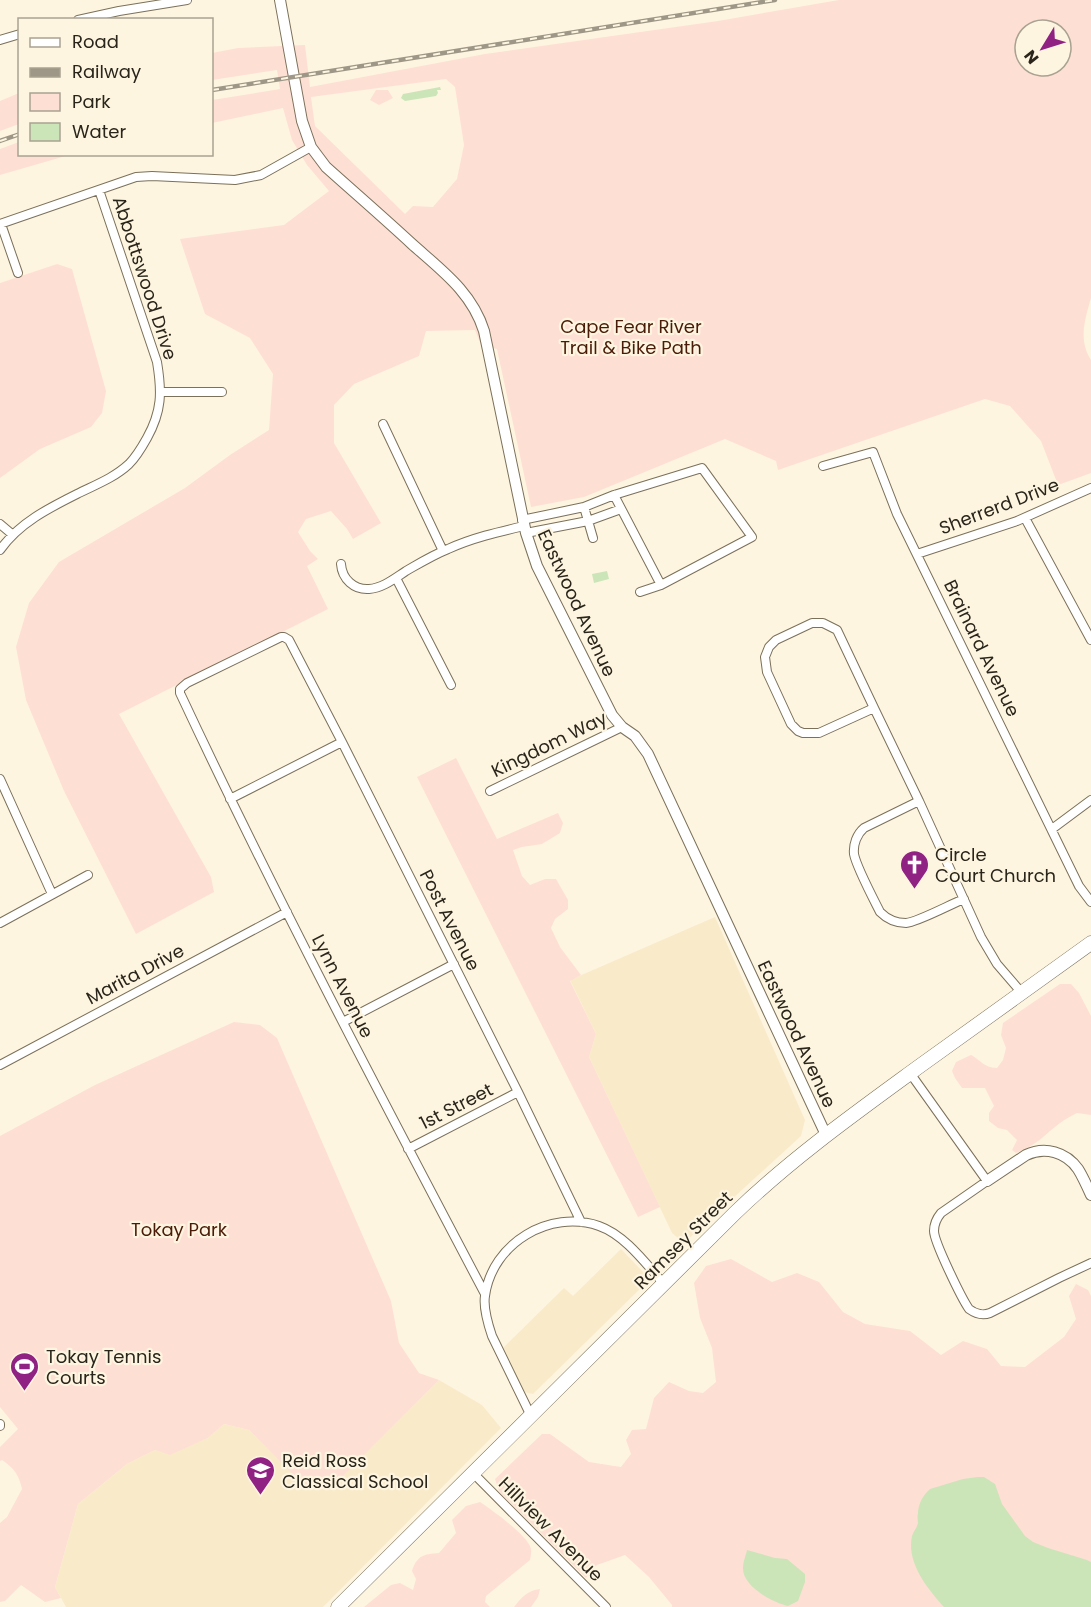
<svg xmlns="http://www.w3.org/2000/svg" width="1091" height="1607" font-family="Poppins,sans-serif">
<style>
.built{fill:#f9ebca}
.green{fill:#fedfd4;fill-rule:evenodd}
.water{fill:#cbe5b8}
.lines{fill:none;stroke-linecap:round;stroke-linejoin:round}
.minor-casing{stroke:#7b705a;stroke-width:10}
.tertiary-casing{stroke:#7b705a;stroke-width:12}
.primary-casing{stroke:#7b705a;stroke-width:15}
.minor{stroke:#fff;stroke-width:8}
.tertiary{stroke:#fff;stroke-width:10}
.primary{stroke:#fff;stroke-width:14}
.rail-casing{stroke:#9e9787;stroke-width:4.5}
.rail{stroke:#fef5e0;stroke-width:2;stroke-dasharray:7;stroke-linecap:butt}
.labels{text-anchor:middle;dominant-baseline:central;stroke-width:4.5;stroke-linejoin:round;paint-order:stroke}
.street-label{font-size:18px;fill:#29251b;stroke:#fef5e0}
.park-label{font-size:18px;fill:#4a1b08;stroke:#fef5e0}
.poi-label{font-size:18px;fill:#29251b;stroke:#fef5e0;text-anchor:start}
</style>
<rect width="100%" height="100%" fill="#fef5e0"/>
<path class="built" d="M715,917L805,1120L801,1136L684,1243L672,1233L589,1057L596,1034L570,980Z
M621,1249L646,1275L645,1284L533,1394L524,1392L503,1348L564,1288L573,1296Z
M439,1380L482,1405L501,1428L323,1607H66L55,1587L78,1504L127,1464L155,1450L170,1454L208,1438L224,1424L249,1430L306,1487L335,1483Z"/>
<path class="green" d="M839,0H1091V298C1085,319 1078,340 1091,360V473L1058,485L1041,441L1010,406L985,399L778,470L776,461L725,439L584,497L531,507L497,349L481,345L475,330L426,331L419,356L354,384L334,405V443L381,523L353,539L347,529L331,511L306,519L298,532L310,551L318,559L307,566L328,609L119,714L211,877L214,892L136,934L64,791L26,700L16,647L29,603L59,562L185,488L230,455L269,430L273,374L250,338L205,314L180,239L284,225L329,191L307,165L292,140L283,108L212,123V100L280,89L277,70L212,80V53L238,48L305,45L310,87L485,54L718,21ZM1025,30H1061V66H1025ZM446,79L455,87L464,145L457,179L433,207L413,206L405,214L315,126L311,97Z
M376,90H388L393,98L379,105L370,100Z
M19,93V124L0,131V101Z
M19,142L20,154L69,155L0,175V149Z
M57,264L72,269L106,391L102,413L91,427L40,449L0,478V283Z
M456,758L497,839L558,813L563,823L560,833L542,844L522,847L513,850L522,876L530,885L545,879H556L568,900V909L555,919L551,928L560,947L581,975L570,981L596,1034L589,1057L660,1207L638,1217L417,777Z
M1060,984H1071L1079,993L1091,1016V1115L1077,1113C1071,1116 1065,1119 1060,1123C1044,1135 1036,1146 1016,1153L1012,1150L1017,1140L1007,1130L998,1128L989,1121V1113L994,1106L985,1088H962L955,1078L952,1071L956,1062L971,1055C982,1061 983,1067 997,1068L1003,1060L1006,1048L1001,1035L1003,1023Z
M234,1022L260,1025L277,1038L391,1301L399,1343L419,1373L439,1380L335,1484L306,1488L249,1430L224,1424L208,1438L170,1455L155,1450L127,1464L78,1504L55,1587L61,1598L45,1602L21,1585L5,1601L0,1602V1523L7,1517L22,1489C19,1475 14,1468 2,1460L0,1461V1447L18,1429L0,1407V1136L95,1085Z
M731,1259L772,1282L797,1273L819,1282L843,1312L865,1324L910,1331L941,1355L963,1341L987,1349L1001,1366L1025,1367L1064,1337L1076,1319L1069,1296L1076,1284L1088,1290L1091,1296V1607H672V1605L649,1577L625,1555L597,1565L586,1578L499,1491L495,1479L542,1434H550L589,1462L621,1467L631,1454L626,1440L632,1430L646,1429L654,1398L669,1382L689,1391L703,1393L716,1382L712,1348L700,1318L694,1283L706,1266Z
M480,1502C492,1510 524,1533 530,1546C532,1551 531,1554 530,1560L486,1596L485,1602L490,1607H364L391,1585L400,1583L413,1590L416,1579L412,1571C417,1556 423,1554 439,1553L456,1533L452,1520L466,1506Z
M540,1589L538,1597L531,1607H514C521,1598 528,1590 540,1589Z"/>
<path class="water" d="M440,87L441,90H437L438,93L436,96L405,101L401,98L403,94Z
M607,571L609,579L594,583L592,574Z
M978,1477H984L995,1484L1002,1504L1025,1536L1033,1542L1048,1548L1087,1560L1091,1562V1607H944C928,1589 906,1563 912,1536C913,1532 917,1528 918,1523C918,1521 917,1516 918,1514C918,1504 923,1495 930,1489L963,1479Z
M747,1550L775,1558L787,1559L805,1574V1582L798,1601L788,1606C773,1603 742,1586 743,1568C743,1562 746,1555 747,1550Z"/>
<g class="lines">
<defs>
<path id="minor" d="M78,20L119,11L187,0
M0,40L20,34
M0,224L136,177L152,176L235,180L261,175L311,147
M1,224L18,273
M161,392H222
M383,424L443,551
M823,466L873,452L897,514L1079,886L1091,902
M584,507L593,538
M1025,518L1091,640
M522,520L584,507L614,495
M0,524L13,535
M526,533L588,521L621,509
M0,550C19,523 49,508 77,494C95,485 114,478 129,464C137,456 142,447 147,438C162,411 162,392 157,362L99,190
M917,554L1017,521L1091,488
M341,564C342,579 354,590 369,589C383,588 395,578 406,571C420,563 433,555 448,549C472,538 498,532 524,526
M396,578L451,685
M640,592L661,585L752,537L702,468L614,495L661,585
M812,623H823L837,630L874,708L819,733H803L798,731L791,724L767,672L765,657L769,647L776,640Z
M874,708L919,801L981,937L997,964L1022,993
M0,779L52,894
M490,791L622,727
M230,799L342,742
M919,801L864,828C857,834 853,844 854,854C856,866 874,900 880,912C887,919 896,923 906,923C918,922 951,904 964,899
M1052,829L1091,800
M0,923L88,875
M343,1022L454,964
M0,1065L287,912
M910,1073L987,1181L941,1213C936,1219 934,1224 934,1231C934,1242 962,1299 969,1309C976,1314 982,1316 990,1313L1059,1278L1091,1263
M408,1149L518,1092
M485,1294C380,1095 275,896 180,693V689L187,683L281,637H284L289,640L342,742L518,1092L581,1222
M531,1416L492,1336C488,1324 483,1308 485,1296C492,1243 550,1209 599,1226C625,1235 646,1264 664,1284
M0,1424V1426
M473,1473L606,1607"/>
<path id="tertiary" d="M280,0L302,121L311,147L326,167C355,193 384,218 412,244C441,270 472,292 484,331L526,533L537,566L612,715L622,727L635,736L648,754L826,1135
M987,1181L1026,1155C1045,1146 1066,1152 1078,1169C1083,1177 1087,1186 1091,1195"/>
<path id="primary" d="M338,1607L735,1213C791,1159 854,1114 917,1068C975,1027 1033,985 1091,943"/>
</defs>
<use href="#minor" class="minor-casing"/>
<use href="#tertiary" class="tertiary-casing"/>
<use href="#primary" class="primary-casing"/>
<use href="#minor" class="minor"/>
<use href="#tertiary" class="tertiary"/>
<use href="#primary" class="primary"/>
<defs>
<path id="rail" d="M212,90L775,0
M0,141L20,134"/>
</defs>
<use href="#rail" class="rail-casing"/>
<use href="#rail" class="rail"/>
</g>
<defs>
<symbol id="church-pin" viewBox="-11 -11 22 30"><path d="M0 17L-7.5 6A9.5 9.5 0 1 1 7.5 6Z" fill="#902283" stroke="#fef5e0"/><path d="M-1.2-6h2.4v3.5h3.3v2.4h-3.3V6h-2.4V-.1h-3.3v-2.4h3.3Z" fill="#fff"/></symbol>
<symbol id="stadium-pin" viewBox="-11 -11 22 30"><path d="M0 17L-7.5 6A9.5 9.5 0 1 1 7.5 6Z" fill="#902283" stroke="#fef5e0"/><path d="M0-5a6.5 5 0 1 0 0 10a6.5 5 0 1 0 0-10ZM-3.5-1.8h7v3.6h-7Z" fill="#fff"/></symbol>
<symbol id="school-pin" viewBox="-11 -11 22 30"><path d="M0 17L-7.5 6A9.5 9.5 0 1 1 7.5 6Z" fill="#902283" stroke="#fef5e0"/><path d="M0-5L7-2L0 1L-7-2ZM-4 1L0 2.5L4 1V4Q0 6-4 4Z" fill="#fff"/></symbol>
</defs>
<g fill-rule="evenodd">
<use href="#church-pin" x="898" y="848" width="33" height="45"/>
<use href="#stadium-pin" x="8" y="1350" width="33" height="45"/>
<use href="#school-pin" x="244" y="1454" width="33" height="45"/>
</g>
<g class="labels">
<g class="street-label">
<text transform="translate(145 278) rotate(72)">Abbottswood Drive</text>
<text transform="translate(999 506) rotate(-21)">Sherrerd Drive</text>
<text transform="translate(577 603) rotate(65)">Eastwood Avenue</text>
<text transform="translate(982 648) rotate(64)">Brainard Avenue</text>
<text transform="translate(549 744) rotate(-26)">Kingdom Way</text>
<text transform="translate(450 920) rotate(63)">Post Avenue</text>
<text transform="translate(135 974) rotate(-28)">Marita Drive</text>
<text transform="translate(343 986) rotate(63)">Lynn Avenue</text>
<text transform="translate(797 1034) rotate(65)">Eastwood Avenue</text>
<text transform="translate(456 1106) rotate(-27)">1st Street</text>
<text transform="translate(683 1240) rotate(-45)">Ramsey Street</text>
<text transform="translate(551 1529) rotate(45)">Hillview Avenue</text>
</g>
<g class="park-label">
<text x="631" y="326">Cape Fear River<tspan x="631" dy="21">Trail &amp; Bike Path</tspan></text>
<text x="179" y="1229">Tokay Park</text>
</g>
<g class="poi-label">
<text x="935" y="854">Circle<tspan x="935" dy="21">Court Church</tspan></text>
<text x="46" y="1356">Tokay Tennis<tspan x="46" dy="21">Courts</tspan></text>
<text x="282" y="1460">Reid Ross<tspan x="282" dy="21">Classical School</tspan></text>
</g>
</g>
<rect x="18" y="18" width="195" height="138" fill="#fef5e0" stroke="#a9a291" stroke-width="1.5"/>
<rect x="30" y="38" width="30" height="9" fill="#ffffff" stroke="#a9a291" stroke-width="1.5"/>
<text x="72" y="48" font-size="18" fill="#29251b">Road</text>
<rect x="30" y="68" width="30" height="9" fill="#9e9787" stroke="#a9a291" stroke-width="1.5"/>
<text x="72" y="78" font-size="18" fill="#29251b">Railway</text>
<rect x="30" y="93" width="30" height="18" fill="#fedfd4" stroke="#a9a291" stroke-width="1.5"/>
<text x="72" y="108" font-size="18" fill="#29251b">Park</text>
<rect x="30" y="123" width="30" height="18" fill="#cbe5b8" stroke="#a9a291" stroke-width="1.5"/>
<text x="72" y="138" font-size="18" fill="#29251b">Water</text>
<g transform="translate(1043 48) rotate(232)"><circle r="28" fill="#fef5e0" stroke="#a9a291" stroke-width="1.5"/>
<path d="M0-4.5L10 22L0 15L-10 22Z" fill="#902283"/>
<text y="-9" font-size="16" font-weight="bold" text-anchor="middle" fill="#29251b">N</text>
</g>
</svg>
